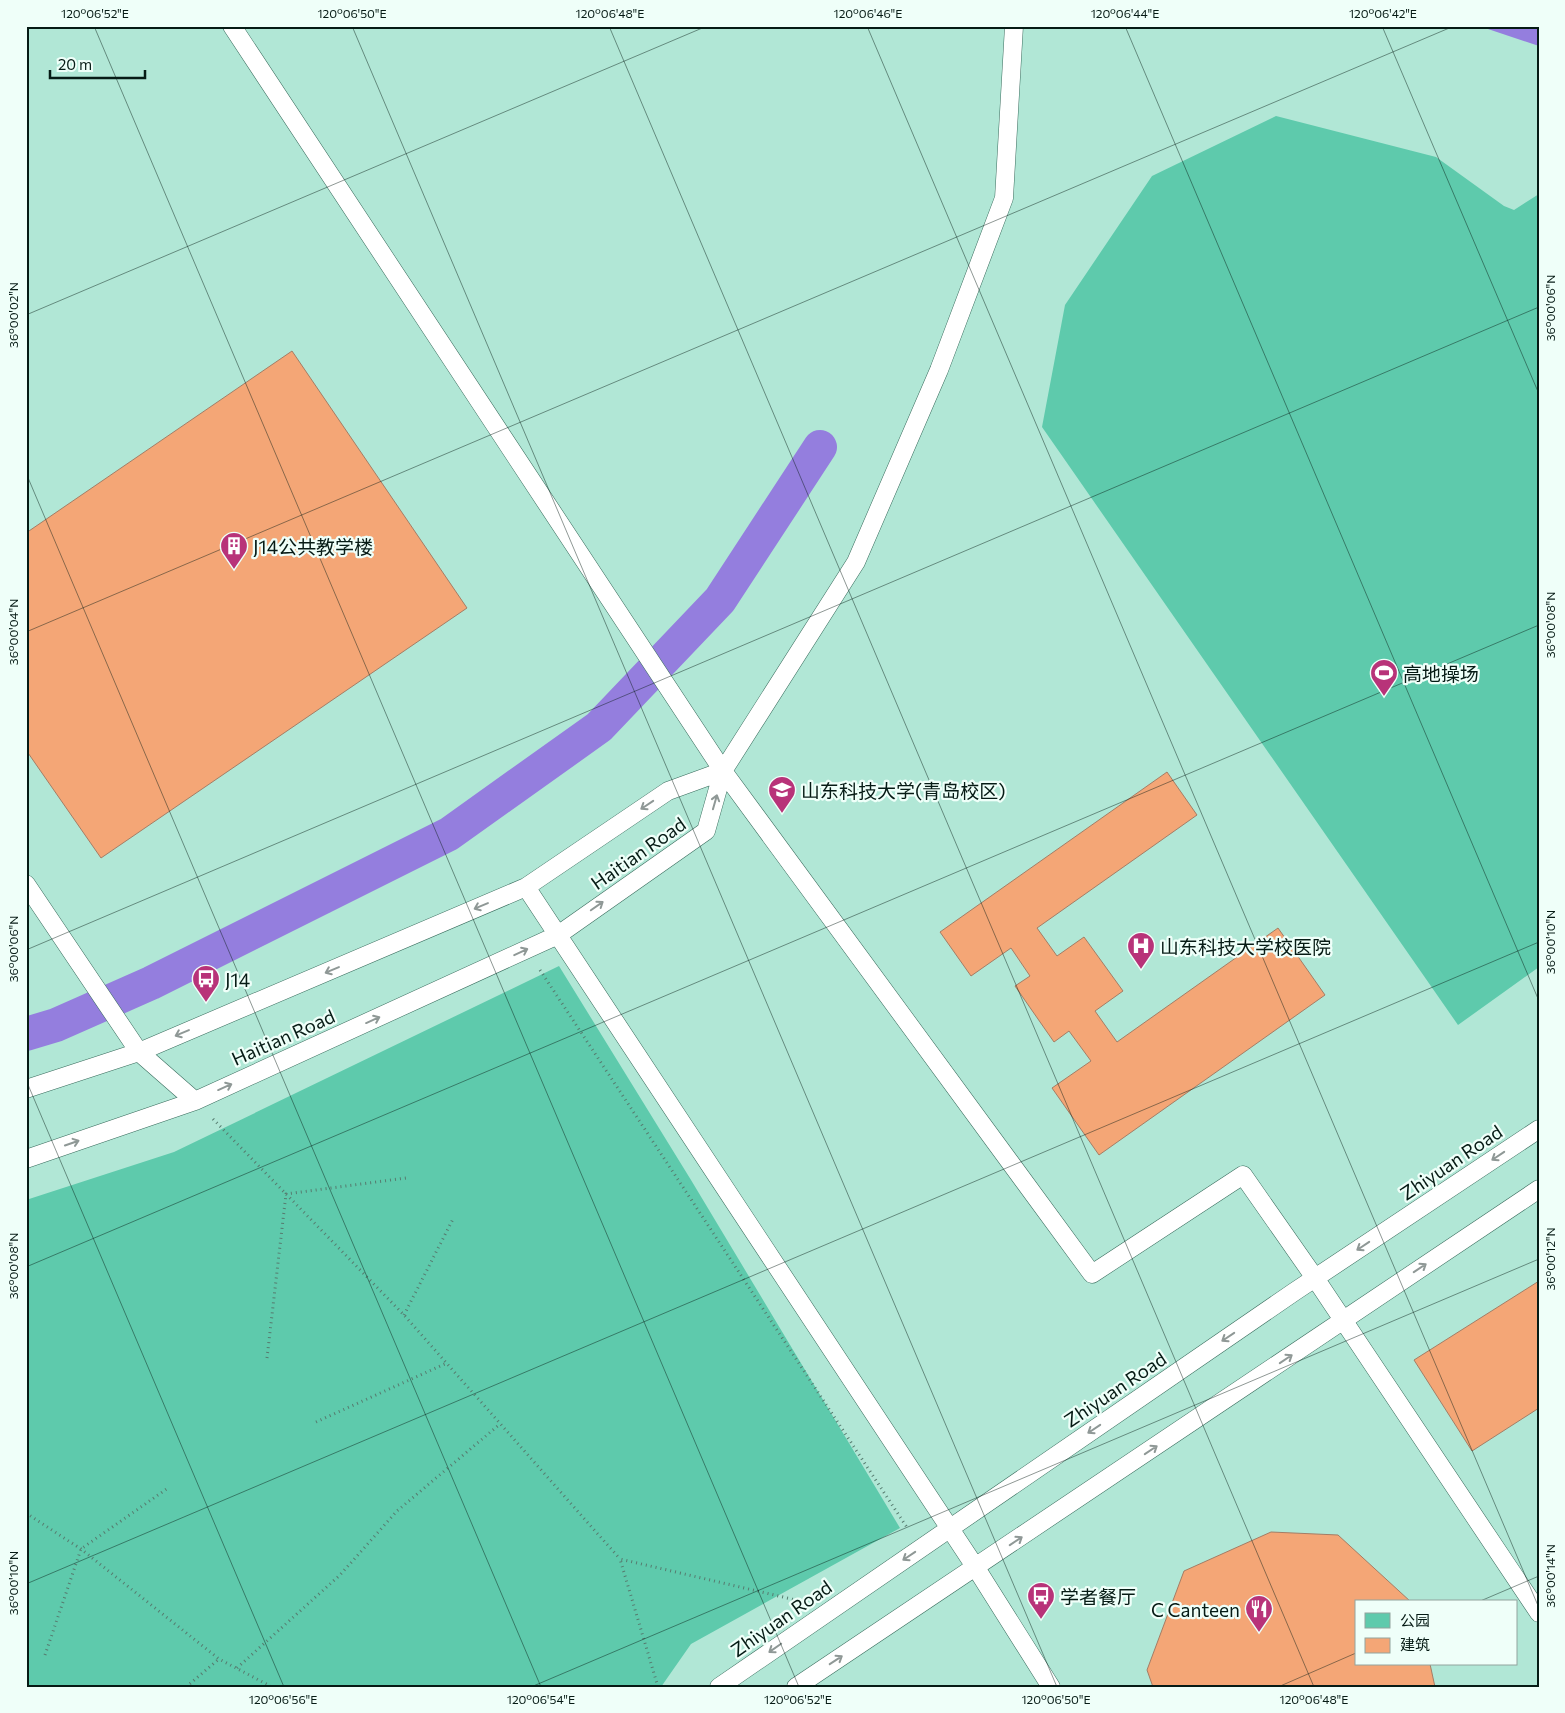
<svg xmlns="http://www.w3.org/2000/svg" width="1565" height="1713" font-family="Commissioner,'Noto Sans SC',sans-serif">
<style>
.green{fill:#5ecaac}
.water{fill:#947ede}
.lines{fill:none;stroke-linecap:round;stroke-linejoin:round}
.canal{stroke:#947ede;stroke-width:34}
.building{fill:#f4a676;stroke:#a47d65}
.lane-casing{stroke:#396c5d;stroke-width:19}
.path{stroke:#567b6f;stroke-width:3;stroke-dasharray:1 4;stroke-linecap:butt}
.lane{stroke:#fff;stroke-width:18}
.oneway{stroke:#8f9896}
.ticks{fill:none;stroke:#061b15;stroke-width:1;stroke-opacity:0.45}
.labels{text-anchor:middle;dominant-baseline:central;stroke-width:4.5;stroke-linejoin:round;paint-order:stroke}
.poi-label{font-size:19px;fill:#061b15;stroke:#effff9;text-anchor:start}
.street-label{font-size:19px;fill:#061b15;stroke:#effff9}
.neatline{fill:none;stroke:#061b15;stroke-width:2}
.ticks-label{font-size:12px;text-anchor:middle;fill:#061b15}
</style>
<rect width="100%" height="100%" fill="#b1e7d6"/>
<path class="green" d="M1276,116L1436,157L1504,206L1514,210L1539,194V967L1458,1025L1042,427L1065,305L1152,176Z
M559,966L691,1180L900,1528L691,1644L661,1687H26V1200L174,1152Z"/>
<path class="water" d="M1479,26H1539V46Z"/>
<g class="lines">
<path class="canal" d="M26,1034L56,1025L151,983L449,834L599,727L720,600L820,447"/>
</g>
<path class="building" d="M292,351L467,608L101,858L26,750V533Z
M1167,772L1197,815L1037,928L1057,956L1084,937L1123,991L1095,1011L1117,1042L1278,928L1325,995L1099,1155L1052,1088L1091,1061L1069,1031L1054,1042L1015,986L1030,976L1011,948L971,976L940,932Z
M1539,1281V1408L1472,1451L1414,1360Z
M1271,1532L1338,1535L1411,1602H1356V1664H1430L1435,1687H1153L1147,1670L1184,1571Z"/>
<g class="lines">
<defs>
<path id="lane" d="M232,26L723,771L1092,1274L1243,1175L1315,1278L1539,1613
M26,884L139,1052L195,1101
M526,887L976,1568L1051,1687
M26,1089L139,1052L526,887L668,791L723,771
M26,1159L195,1101L558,935L706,831L723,771L856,562L939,370L1004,198L1014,26
M719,1687L1294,1292L1539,1129
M796,1687L1539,1189"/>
</defs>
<use href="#lane" class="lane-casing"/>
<path class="path" d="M540,970L908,1529
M213,1119L404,1315L620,1559
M404,1315L454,1217
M267,1358L286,1194L406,1178
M316,1422L447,1363
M26,1513L81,1549L219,1659L272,1687
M45,1655L81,1549L168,1488
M237,1668L340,1575L397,1511L500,1424
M186,1687L219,1659
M658,1687L620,1559L800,1601"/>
<use href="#lane" class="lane"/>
</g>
<defs><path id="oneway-shaft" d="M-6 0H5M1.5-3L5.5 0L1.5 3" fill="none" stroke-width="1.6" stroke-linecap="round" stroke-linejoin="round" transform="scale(1.25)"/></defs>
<g class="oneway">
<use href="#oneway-shaft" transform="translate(715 802) rotate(-74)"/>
<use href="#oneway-shaft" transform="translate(647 805) rotate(146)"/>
<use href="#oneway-shaft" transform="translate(481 906) rotate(157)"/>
<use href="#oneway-shaft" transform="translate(597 906) rotate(-35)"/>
<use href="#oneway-shaft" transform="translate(521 952) rotate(-25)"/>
<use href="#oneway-shaft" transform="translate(332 970) rotate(157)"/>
<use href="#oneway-shaft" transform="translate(373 1020) rotate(-24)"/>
<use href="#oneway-shaft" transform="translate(182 1033) rotate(157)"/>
<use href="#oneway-shaft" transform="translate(225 1087) rotate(-24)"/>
<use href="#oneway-shaft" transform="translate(72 1143) rotate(-19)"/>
<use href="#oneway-shaft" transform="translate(1498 1156) rotate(146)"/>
<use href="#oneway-shaft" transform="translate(1363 1246) rotate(146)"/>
<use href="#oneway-shaft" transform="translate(1420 1268) rotate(-34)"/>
<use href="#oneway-shaft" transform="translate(1228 1337) rotate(146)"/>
<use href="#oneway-shaft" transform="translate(1286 1359) rotate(-34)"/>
<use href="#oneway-shaft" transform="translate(1094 1429) rotate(146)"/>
<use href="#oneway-shaft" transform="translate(1151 1450) rotate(-34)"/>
<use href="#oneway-shaft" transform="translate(1016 1541) rotate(-34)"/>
<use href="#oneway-shaft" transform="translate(909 1556) rotate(146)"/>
<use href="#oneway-shaft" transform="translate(775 1648) rotate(145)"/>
<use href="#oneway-shaft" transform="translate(836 1660) rotate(-33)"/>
</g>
<path class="ticks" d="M94,26L799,1687M352,26L1057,1687M609,26L1314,1687M867,26L1539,1608M1125,26L1539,1001M1382,26L1539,394M26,315L707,26M26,473L541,1687M26,632L1454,26M26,950L1539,307M26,1080L284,1687M26,1267L1539,625M26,1584L1539,942M1478,1602L1539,1576M531,1687L1539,1259M1278,1687L1356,1653"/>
<defs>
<symbol id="building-pin" viewBox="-11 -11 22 30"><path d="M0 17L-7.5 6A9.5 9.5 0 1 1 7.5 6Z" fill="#b83379" stroke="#effff9"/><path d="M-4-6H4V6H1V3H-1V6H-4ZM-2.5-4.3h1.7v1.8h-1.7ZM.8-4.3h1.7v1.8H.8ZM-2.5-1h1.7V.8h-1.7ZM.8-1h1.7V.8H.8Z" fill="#fff"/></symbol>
<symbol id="stadium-pin" viewBox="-11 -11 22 30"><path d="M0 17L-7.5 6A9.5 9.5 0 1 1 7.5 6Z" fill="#b83379" stroke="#effff9"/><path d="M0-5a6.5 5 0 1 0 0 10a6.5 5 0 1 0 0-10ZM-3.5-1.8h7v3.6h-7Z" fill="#fff"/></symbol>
<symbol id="university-pin" viewBox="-11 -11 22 30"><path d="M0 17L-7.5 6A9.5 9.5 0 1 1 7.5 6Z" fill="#b83379" stroke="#effff9"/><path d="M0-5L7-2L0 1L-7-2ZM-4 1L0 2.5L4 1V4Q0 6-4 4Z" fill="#fff"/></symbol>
<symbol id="hospital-pin" viewBox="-11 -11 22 30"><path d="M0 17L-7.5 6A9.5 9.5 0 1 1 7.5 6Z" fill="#b83379" stroke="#effff9"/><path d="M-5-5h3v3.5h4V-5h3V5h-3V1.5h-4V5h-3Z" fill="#fff"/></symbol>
<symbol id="bus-pin" viewBox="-11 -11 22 30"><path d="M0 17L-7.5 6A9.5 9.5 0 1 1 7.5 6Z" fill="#b83379" stroke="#effff9"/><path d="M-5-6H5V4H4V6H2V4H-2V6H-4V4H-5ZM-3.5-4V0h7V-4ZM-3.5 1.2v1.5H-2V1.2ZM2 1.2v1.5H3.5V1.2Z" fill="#fff"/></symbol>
<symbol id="restaurant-pin" viewBox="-11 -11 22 30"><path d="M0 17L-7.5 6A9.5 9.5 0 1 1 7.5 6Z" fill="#b83379" stroke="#effff9"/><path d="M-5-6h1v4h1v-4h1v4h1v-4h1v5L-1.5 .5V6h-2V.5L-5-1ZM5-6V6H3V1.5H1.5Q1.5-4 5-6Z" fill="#fff"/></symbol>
</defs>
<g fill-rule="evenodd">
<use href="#building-pin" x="218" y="530" width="32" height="43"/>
<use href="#stadium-pin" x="1368" y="657" width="32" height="43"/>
<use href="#university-pin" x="766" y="774" width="32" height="43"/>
<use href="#hospital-pin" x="1125" y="930" width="32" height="43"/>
<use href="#bus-pin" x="190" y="963" width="32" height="43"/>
<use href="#bus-pin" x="1025" y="1580" width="32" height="43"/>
<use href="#restaurant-pin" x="1243" y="1593" width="32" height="43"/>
</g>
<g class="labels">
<g class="poi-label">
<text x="253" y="546">J14公共教学楼</text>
<text x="1403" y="673">高地操场</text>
<text x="801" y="790">山东科技大学(青岛校区)</text>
<text x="1160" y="946">山东科技大学校医院</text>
<text x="225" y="979">J14</text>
<text x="1060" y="1596">学者餐厅</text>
<text x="1240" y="1609" text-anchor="end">C Canteen</text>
</g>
<g class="street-label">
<text transform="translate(638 853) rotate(-35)">Haitian Road</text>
<text transform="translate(283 1037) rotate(-24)">Haitian Road</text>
<text transform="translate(1451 1162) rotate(-34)">Zhiyuan Road</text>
<text transform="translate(1115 1389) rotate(-34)">Zhiyuan Road</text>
<text transform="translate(781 1618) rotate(-35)">Zhiyuan Road</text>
</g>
</g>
<rect width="1565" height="1713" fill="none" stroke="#effff9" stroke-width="55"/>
<rect x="1355" y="1600" width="162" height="65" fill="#effff9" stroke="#92a49e"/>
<rect x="1365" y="1613" width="25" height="15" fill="#5ecaac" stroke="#92a49e"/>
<text x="1400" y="1626" font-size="15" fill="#061b15">公园</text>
<rect x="1365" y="1638" width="25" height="15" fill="#f4a676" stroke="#92a49e"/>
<text x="1400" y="1650" font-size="15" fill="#061b15">建筑</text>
<path d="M50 70v8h95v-8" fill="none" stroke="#061b15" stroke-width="2.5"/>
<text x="58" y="70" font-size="15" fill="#061b15" stroke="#effff9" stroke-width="4" paint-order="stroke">20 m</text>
<rect x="28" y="28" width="1510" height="1658" class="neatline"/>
<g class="ticks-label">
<text x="95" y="18">120°06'52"E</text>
<text x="352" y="18">120°06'50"E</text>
<text x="610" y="18">120°06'48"E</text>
<text x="868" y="18">120°06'46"E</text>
<text x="1125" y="18">120°06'44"E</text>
<text x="1383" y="18">120°06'42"E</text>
<text transform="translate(1551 308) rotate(-90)" y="4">36°00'06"N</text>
<text transform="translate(14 315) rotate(-90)" y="4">36°00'02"N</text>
<text transform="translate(1551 625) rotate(-90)" y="4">36°00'08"N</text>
<text transform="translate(14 632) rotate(-90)" y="4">36°00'04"N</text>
<text transform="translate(1551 942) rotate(-90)" y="4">36°00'10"N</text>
<text transform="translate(14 949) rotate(-90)" y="4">36°00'06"N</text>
<text transform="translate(1551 1259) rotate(-90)" y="4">36°00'12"N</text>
<text transform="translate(14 1266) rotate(-90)" y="4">36°00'08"N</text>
<text transform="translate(1551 1576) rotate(-90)" y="4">36°00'14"N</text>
<text transform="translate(14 1583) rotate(-90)" y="4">36°00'10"N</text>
<text x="283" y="1704">120°06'56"E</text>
<text x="541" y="1704">120°06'54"E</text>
<text x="798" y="1704">120°06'52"E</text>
<text x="1056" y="1704">120°06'50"E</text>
<text x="1314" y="1704">120°06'48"E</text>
</g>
</svg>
